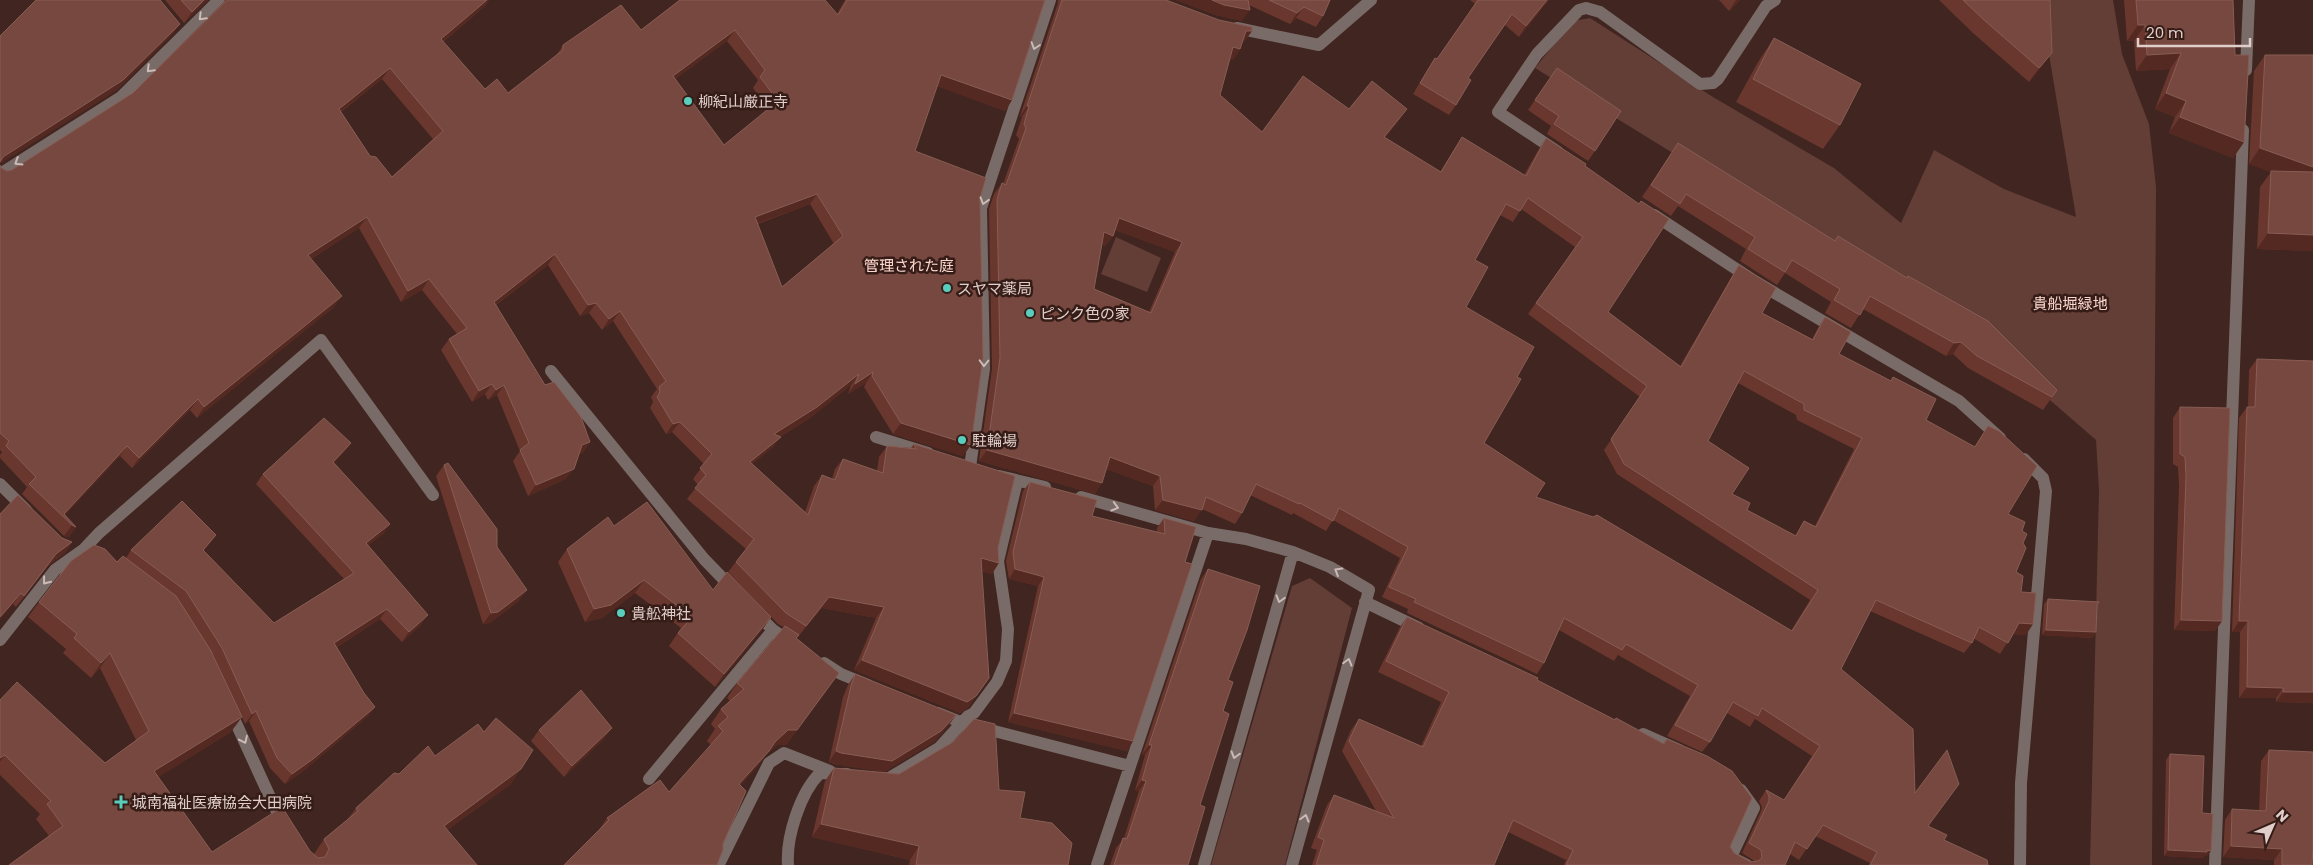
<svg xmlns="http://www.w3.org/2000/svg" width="2313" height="865" font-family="Poppins,'Noto Sans JP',sans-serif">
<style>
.green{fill:#623e36}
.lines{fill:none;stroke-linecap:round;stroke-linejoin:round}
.minor{stroke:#796b68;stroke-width:12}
.wall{fill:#6a372e;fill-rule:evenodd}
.shaded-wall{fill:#542921}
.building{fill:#77483f;stroke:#875d54;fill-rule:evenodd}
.oneway{stroke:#cbbab6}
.poi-dot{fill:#5acebd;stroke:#351c17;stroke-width:2}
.labels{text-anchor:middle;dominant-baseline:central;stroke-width:5;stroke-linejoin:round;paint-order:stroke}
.poi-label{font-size:15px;fill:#e0ceca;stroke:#351c17;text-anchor:start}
.park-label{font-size:15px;fill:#fbd6ce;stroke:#351c17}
</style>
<rect width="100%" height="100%" fill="#402520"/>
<path class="green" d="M2040,0H2113L2122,54L2149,124L2156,187L2152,865H2090L2099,490L2096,440L1992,350L1535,68L1573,21L1590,18L1713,97L1834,168L1901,223L1934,150L2004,189L2076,217Z
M1116,237L1161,258L1147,292L1101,274Z
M1310,578L1352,608L1285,865H1211L1292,586Z"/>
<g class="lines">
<path class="minor" d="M1237,28L1319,45L1371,0
M2246,70L2249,0
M1558,152L1498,112L1537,54L1579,10L1586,8L1600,12L1700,84L1713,83L1718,79L1766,6L1775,0
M0,174L121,97L219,0
M1654,215L1756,282L1959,401L2000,438
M551,371L704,559L733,589
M876,437L928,453
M970,467L984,369L981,208L1050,0
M999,476L1045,487
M0,484L26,510
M1081,497L1208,533L1246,539L1293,552L1330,567L1369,590L1292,865
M1365,602L1419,628
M756,613L773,630L792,643
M0,640L55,570L83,550L99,533L321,340L433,495
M824,663L841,674L868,685
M230,710L275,808L285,825
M938,713L963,723L1130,766
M1643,734L1679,750
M649,779L773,630
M882,779L886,780L939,748L968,716L974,713L997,682L1006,661L1008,629L998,561L1017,481
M1741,790L1754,808L1731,857L1747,865
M720,862L769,763L784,753L830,771
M788,865C786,837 800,793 820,773L847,774
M1097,865L1208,533
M1204,865L1293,552
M2020,865L2021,783L2046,491L2043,478L2024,459
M2215,865L2243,130"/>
</g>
<path class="wall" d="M165,0H208L184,23Z
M226,0H489L485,6L443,42L485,89L508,93L556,56L563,45L641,30L679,0H825L837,14L845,0H1045L1012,100L1005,111L937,86L915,151L980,198L963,456L893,434L864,387L866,383L848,394L851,385L810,418L780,437L773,447L752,464L805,512L814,486L822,475L832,479L835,469L843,459L877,471L879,457L887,446L911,448L914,444L992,574L982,571L969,707L960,713L854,670L876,618L822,608L798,637V636L796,638L839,673L786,745H777L766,755L758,766L599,830L607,818L669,792L711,745L707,741L715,729L711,724L721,709L730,701L727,698L737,683L784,627L778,624L728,572L746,549L687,499L698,485L693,479L704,464L672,432L666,434L650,408L653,402L651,397L657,389L613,321L602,330L589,313L580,316L548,265L496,305L583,453L579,454L566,479L528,496L513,461L520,451L497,395L488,400L485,394L472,402L441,350L449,339L457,334L422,290L401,302L359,228L311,259L334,307L197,418L190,410L132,468L120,456L65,515L76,527L69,537L64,536L22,494L27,487L0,458V455L2,452L0,450V165L1,168L7,171L12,170L133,93ZM727,41L758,80L753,88L769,109L724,145L675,79ZM382,79L433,139L392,177L370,156L341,112ZM810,204L834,244L782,287L758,224Z
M1058,0H1166L1245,41H1243L1240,49L1233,60L1230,59L1220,95L1262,132L1349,109L1400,119L1385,138L1440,172L1462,137L1524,175L1539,149L1546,138L1585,166L1608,312L1680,366L1732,276L1739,265L1762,313L1812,339L1818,328L1825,317L1839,354L1890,381L1893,377L1926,420L1974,447L1988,426L2008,514L2022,531L2023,543L2016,572L2021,592L2026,635L2013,634L2000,654L1973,638L1972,643L1964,653L1870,611L1841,669L1915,793L1928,826L1944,840L1988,865H1869L1870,863L1815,836L1799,860L1790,854L1785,865H1564L1566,860L1508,832L1494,865H1312L1317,850L1311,848L1327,805L1334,795L1376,811L1342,751L1351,730L1359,719L1421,746L1441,702L1378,672L1400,627L1407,617L1537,680L1663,744L1667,739L1734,853L1751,862H1754L1753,860L1742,853L1761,811L1762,807L1759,801L1766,790L1784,800L1812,756L1755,719L1750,727L1727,713L1710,742L1702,752L1667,736L1690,696L1618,655L1614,661L1559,630L1544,663L1537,674L1407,613L1408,609L1382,597L1400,558L1333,520L1326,531L1293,513L1292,515L1250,495L1242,513L1235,524L1202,509L1194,521L1155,510L1153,486L1106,469L1095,494L979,461L992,369L989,209L994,194L1002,183L1003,184L1019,139L1016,135L1022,117L1020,116L1058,3ZM1521,209L1575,247L1528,314L1640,397L1604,450L1617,474L1810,600L1791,631L1536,497L1484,443L1517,377L1466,307L1475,260L1500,215L1513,222ZM1115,230L1175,252L1149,312L1094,289L1102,245L1105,246L1113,236ZM1738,383L1796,415L1797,420L1854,449L1815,526L1804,521L1795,536L1747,510L1732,494L1708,441Z
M1176,0H1330L1323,16L1316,27L1296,18L1290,24L1249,5L1242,21L1216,15Z
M1470,0H1549L1519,37L1505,25L1468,78L1456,105L1449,115L1413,94L1428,69L1435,58L1437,59L1475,4Z
M1719,0H1740L1729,11Z
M1939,0H2050L2052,53L2042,66L2029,82L1973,33Z
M2124,0H2233L2235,55L2244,142L2233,158L2169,133L2175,117L2155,109L2170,69L2136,71L2134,41H2127Z
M1774,38L1840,125L1823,149L1736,102L1758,62Z
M2265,55H2313V251L2257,249L2260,187L2271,172L2249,164L2254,71Z
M1557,68L1595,151L1588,161L1547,134L1551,126L1528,110Z
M1678,143L2057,390L2043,410L1968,368L1953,354L1946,356L1863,309L1851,328L1825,313L1831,302L1785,273L1777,285L1740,261L1746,249L1678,206L1671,216L1642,197Z
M2257,359L2313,361V703L2276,702V698H2239L2240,632H2232L2239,418L2247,407H2248L2249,370Z
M2180,407L2222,621L2215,631L2174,630L2179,486L2178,467L2173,464V418Z
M351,443L344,452L334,463L390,524L383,534L368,545L421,625L402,642L380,619L337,647L364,693L375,707L368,716L306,769L285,784L270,768L249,721L245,724L213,654L231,732L158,777L212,852L310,851L314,854L324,839L347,820L356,808L399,774L435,756L511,784L447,830L477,865H9L49,836L36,819L40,814L0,775V700L105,763L136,740L100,668L91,678L63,653L66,649L28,617L39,602L126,558L131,550L216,535L204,551L274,623L344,579L256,484L263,474Z
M444,465L497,547L519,601L490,623L483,624L436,476Z
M1030,482L1092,516L1157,532V528L1164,518L1185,562L1133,741L1127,751L1008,722L1038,586L1009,579L1006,561L1023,491Z
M0,514L72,542L65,553L49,565L16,607L13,604L0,619Z
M614,526L713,590L771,617L762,630L715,687L669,646L681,628L635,593L602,618L585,622L558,562L567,549Z
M1208,569L1228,680L1223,711L1200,805L1188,865H1110L1116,848L1124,838L1139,791L1135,790L1145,755H1142L1201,579Z
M2048,599L2096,632L2092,638L2042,635L2044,604Z
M855,674L956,715L948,726L934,742L884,772L834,764L829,762L843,697L848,685Z
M539,730L604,739L564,777L531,741Z
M2269,750L2312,865H2274V860L2223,857L2225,820L2232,809L2259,811L2261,761Z
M2170,754L2202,813L2207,856H2204L2203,858L2164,856L2166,760Z
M834,768L999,790L1020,818L1068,865H909L910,860L812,837L825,781Z"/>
<path class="shaded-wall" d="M204,0H208L184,23L192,12Z
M487,0H489L485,6L433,50L441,39Z
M1176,0H1212L1250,10L1242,21L1216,15Z
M1547,0H1549L1519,37L1526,26Z
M1736,0H1740L1729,11Z
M1304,7L1296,18L1290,24L1297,13Z
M180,24L173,34L116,91L0,164V161L3,157Z
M2138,25H2145L2134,41H2127Z
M735,30L727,41L665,87L673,76Z
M1246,31H1252L1245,41L1238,42Z
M1233,47L1240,49L1233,60L1226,58Z
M2052,53L2042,66L2029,82L2039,68Z
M2181,53L2170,69L2136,71L2147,55Z
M390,68L382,79L331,119L339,109Z
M941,75L1012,100L1005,111L934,85Z
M2166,93L2186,101L2175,117L2155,109Z
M1027,106H1029L1022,117L1020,116Z
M1407,109L1400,119L1377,148L1384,137Z
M2180,117L2244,142L2233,158L2169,133Z
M2260,148L2313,167V188L2249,164Z
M817,194L810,204L748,227L755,217Z
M367,217L359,228L301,265L308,255Z
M1119,218L1182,242L1175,252L1112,229Z
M1104,232L1113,236L1105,246L1096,243Z
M2268,233L2313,235V251L2257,249Z
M555,254L548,265L486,312L494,302Z
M429,279L422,290L401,302L408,291Z
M342,296L334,307L197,418L204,407Z
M596,303L589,313L580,316L588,305Z
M620,311L613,321L602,330L609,319Z
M1961,342L1953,354L1946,356L1954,343Z
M873,372L866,383L848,394L855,384Z
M859,374L851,385L810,418L767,445L774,434Z
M492,384L485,394L472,402L479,391Z
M504,385L497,395L488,400L496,390Z
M198,399L190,410L132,468L139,458Z
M680,422L672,432L666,434L673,424Z
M901,423L971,445L963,456L893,434Z
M781,437L773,447L742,472L750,462Z
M590,442L583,453L574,456L582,445Z
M351,443L344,452L326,472L333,462Z
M127,446L120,456L63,517L64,514Z
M987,450L1102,483L1095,494L979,461Z
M1110,457L1160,476L1153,486L1103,468Z
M574,469L566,479L528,496L536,485Z
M1163,500L1202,510L1194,521L1155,510Z
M390,524L383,534L359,553L366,543Z
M72,525L76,527L69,537L64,536Z
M216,535L209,545L196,560L203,550Z
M72,542L65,553L49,565L16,607L56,554Z
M981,558L999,563L992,574L973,569Z
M1015,569L1044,577L1038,586L1009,579Z
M644,580L635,593L602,618L585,622L594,609Z
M527,590L519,601L490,623L483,624L491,613Z
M21,593L13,604L0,619V617Z
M829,597L884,607L876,618L822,608L798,637L806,626Z
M387,609L380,619L327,653L334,643Z
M428,615L421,625L402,642L409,632Z
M771,617L762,630L715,687L724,674Z
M2181,620L2222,621L2215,631L2174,630Z
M2239,621H2248L2240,632H2232Z
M2019,623L2033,624L2026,635L2011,634Z
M2046,630L2096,632L2092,638L2042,635Z
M110,653L100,668L91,678L101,663Z
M862,660L989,678L969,707L960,713L854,670Z
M839,673L786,745H777L766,755L758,766L729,799L739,784L775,742Z
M2247,687L2283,688L2276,698H2239Z
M2283,692H2313V703L2276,702Z
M375,707L368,716L306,769L285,784L292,774Z
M256,711L249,721L245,724L252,714Z
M1014,713L1133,741L1127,751L1008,722Z
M956,715L948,726L934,742L884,772L834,764L829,762L836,751Z
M242,717L231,732L143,786L154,771Z
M612,728L604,739L564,777L572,766Z
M1149,745H1152L1145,755H1142Z
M5,755L0,762V758Z
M521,769L511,784L433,840L444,826Z
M1142,780L1146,781L1139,791L1135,790Z
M821,824L919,846L910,860L812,837Z
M2231,846L2282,849L2274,860L2223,857Z
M2168,850H2207L2211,851L2207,856H2204L2203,858L2164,856Z"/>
<path class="building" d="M36,0H160L180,24L123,80L3,157L0,162V36Z
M181,0H204L192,12Z
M227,0H487L441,39L485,89L497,79L508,93L563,50V45L621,5L641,30L680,0H825L838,15L847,0H1045L1012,100L941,75L915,151L986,178L980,198L983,358L971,445L901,423L872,376L873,372L855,384L859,374L817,407L774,434L781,437L750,462L808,515L822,475L835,480L843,459L883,473L887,446L916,449L914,444L1015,476L998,548L999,563L981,558L989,678L976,696L967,702L862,660L884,607L829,597L806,626L786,613L736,562L754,539L695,488L706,475L700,468L712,454L680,422L673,424L657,397L660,392L659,387L666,381L620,311L609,319L596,303L588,305L555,254L494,302L545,385L554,382L581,417L590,442L582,445L574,469L536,485L520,450L529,443L504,385L496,390L492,384L479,391L449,339L467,328L429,279L408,291L367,217L308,255L342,296L204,407L198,399L139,458L127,446L64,514L76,527L72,525L29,484L36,477L6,446L9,441L0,433V165L1,168L7,171L12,170L133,93ZM735,30L765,70L760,77L778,101L724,145L673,76ZM390,68L443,131L392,177L376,157L370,156L339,109ZM817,194L843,236L782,287L755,217Z
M1062,0H1166L1219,20L1252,27V31H1246L1240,49L1233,47L1220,95L1262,132L1303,76L1349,109L1372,81L1407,109L1384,137L1441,172L1462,137L1526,176L1546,138L1586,164L1585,166L1639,204L1641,201L1669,219L1608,312L1681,367L1739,265L1776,288L1762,313L1813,340L1825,317L1851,332L1839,354L1891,381L1893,377L1936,399L1926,420L1975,447L1988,426L1999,431L2037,466L2008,514L2025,522L2022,531L2027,534L2023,543L2026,548L2016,572L2023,576L2021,592L2036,593L2033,624L2019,623L2008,643L1979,627L1972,643L1876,600L1841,669L1913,729L1915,793L1947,750L1959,784L1928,826L1947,835L1944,840L1987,860L1988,865H1870L1877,852L1823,825L1807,849L1795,842L1785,865H1566L1573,850L1513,820L1494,865H1316L1324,840L1318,837L1334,795L1394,818L1349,741L1359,719L1423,747L1449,692L1386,661L1407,617L1538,678L1537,680L1615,720L1616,718L1664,744L1667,739L1707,756L1732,771L1752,798L1730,847L1734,853L1751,862L1758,861L1762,858L1761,850L1749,843L1769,801V796L1766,790L1784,800L1820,746L1762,708L1758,716L1733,702L1710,742L1675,725L1698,685L1626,644L1622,650L1564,618L1544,663L1414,602L1416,599L1389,587L1408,547L1339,508L1333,521L1300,503L1299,504L1256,484L1242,513L1206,497L1202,510L1163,500L1160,476L1110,457L1102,483L987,450L1000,358L997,199L1002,183L1006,185L1026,128L1024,124L1029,106H1027ZM1528,198L1583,237L1536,303L1647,386L1611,439L1624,464L1818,590L1792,631L1597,515L1593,517L1536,497L1545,483L1484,443L1521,379L1517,377L1534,347L1466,307L1488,267L1475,260L1506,204L1520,211ZM1119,218L1182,242L1151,313L1094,289L1104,232L1113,236ZM1744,371L1804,404V410L1862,438L1816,527L1804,521L1796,536L1747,510L1750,503L1732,494L1749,468L1708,441Z
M1212,0H1248L1250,10L1224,5Z
M1269,0H1330L1323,16L1304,7L1297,13Z
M1478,0H1547L1526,26L1512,14L1468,78L1471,80L1456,105L1420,83L1435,58L1437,59Z
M1963,0H2050L2052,53L2039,68L1983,19Z
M2136,0H2233L2235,55H2249L2244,142L2180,117L2186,101L2166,93L2181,53L2147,55L2145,25H2138Z
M1774,38L1861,84L1840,125L1753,79Z
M2265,55H2313V167L2260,148Z
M1557,68L1621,111L1595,151L1554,124L1559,116L1535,100Z
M1678,143L1835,241L1838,236L1907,278L1908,276L1988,321L2057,390L2052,397L1977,356L1961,342L1954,343L1870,296L1860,315L1834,300L1840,289L1792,260L1785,272L1748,249L1755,237L1686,194L1680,204L1651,185Z
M2271,171L2313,172V235L2268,233Z
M2257,359L2313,361V692H2283V688L2247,687L2248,621H2239L2247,407H2255Z
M2180,407L2230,408L2222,621L2181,620L2186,476L2185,457L2180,454Z
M324,418L351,443L333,462L390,524L366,543L428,615L409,632L387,609L334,643L364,693L375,707L313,759L292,774L277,758L256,711L252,714L222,648L186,591L131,550L182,501L216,535L203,550L274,623L354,573L263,474Z
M448,463L497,529V547L527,590L498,612L491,613L444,465Z
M1030,482L1097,500L1092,516L1165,534L1164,518L1196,527L1185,562L1192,564L1133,741L1014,713L1044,577L1015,569L1013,552Z
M18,495L62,538L72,542L56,554L24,596L21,593L0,617V514Z
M647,502L713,590L727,572L771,617L724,674L678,633L692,617L644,580L611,605L594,609L567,549L608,517L614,526Z
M94,545L105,549L117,562L123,556L176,596L211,651L242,717L154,771L212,852L282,807L310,851L318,858L325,857L329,849L324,839L358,811L356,808L394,773L399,774L428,746L435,756L478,724L484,732L496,718L533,750L521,769L444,826L477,865H9L63,826L47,804L51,801L5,755L0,758V700L17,682L105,763L149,731L110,653L101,663L74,638L77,634L39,602L71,561Z
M1208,569L1260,586L1247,630L1228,680L1233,682L1223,711L1229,714L1200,805L1205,807L1188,865H1114L1123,838L1127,839L1146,781L1142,780L1152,745H1149Z
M2048,599L2099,602L2097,605L2096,632L2046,630Z
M785,626L799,635L796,638L839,673L797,730H788L775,742L769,751L739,784L746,791L723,844V850L717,865H564L609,820L607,818L660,780L669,792L723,731L718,726L728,717L721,709L744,689L737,683Z
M855,674L956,715L941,731L892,761L841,753L836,751L851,686Z
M581,690L612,728L572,766L539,730Z
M974,719L995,724L999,790L1025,792L1020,818L1052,823L1072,843L1068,865H916L919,846L821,824L834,768L899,774L953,742Z
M2269,750L2313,752V847L2312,865H2282V849L2231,846L2232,809L2266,811Z
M2170,754L2204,756L2202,813L2213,814L2211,851L2207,850V852L2168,850Z"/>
<defs><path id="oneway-chevron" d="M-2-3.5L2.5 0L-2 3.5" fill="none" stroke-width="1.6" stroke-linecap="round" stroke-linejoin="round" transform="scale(1.25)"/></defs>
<g class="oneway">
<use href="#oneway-chevron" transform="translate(202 17) rotate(135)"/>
<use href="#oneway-chevron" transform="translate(1035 46) rotate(108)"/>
<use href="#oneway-chevron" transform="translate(150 69) rotate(135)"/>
<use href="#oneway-chevron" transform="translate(18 162) rotate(148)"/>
<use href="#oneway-chevron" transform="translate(984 201) rotate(107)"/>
<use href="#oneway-chevron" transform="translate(984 363) rotate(91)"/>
<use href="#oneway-chevron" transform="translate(1115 507) rotate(16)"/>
<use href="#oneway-chevron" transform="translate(1338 571) rotate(-149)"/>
<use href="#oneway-chevron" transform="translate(46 581) rotate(128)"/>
<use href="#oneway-chevron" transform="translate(1280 599) rotate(106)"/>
<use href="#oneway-chevron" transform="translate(1348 662) rotate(-74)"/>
<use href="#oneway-chevron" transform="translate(244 740) rotate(65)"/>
<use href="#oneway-chevron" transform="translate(1235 755) rotate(106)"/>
<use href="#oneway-chevron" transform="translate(1305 818) rotate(-74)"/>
</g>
<g class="poi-dot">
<circle cx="688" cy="101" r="5"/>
<circle cx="947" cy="288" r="5"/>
<circle cx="1030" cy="313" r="5"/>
<circle cx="962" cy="440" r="5"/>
<circle cx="621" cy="613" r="5"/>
<path d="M118.5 794.5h5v5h5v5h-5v5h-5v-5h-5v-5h5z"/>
</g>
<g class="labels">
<g class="poi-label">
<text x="698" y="101">柳紀山厳正寺</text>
<text x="957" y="288">スヤマ薬局</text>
<text x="1040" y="313">ピンク色の家</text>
<text x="972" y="440">駐輪場</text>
<text x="631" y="613">貴舩神社</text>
<text x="132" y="802">城南福祉医療協会大田病院</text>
</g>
<g class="park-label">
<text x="909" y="265">管理された庭</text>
<text x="2070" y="303">貴船堀緑地</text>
</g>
</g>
<g transform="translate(2273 825) rotate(45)" stroke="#351c17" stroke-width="4" paint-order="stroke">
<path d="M0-4L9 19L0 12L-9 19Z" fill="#e0ceca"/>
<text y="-8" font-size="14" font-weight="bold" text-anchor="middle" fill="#e0ceca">N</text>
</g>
<path d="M2138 38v8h112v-8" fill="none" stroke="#e0ceca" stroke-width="2.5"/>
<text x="2146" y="38" font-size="15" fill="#e0ceca" stroke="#351c17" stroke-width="4" paint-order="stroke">20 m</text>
</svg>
